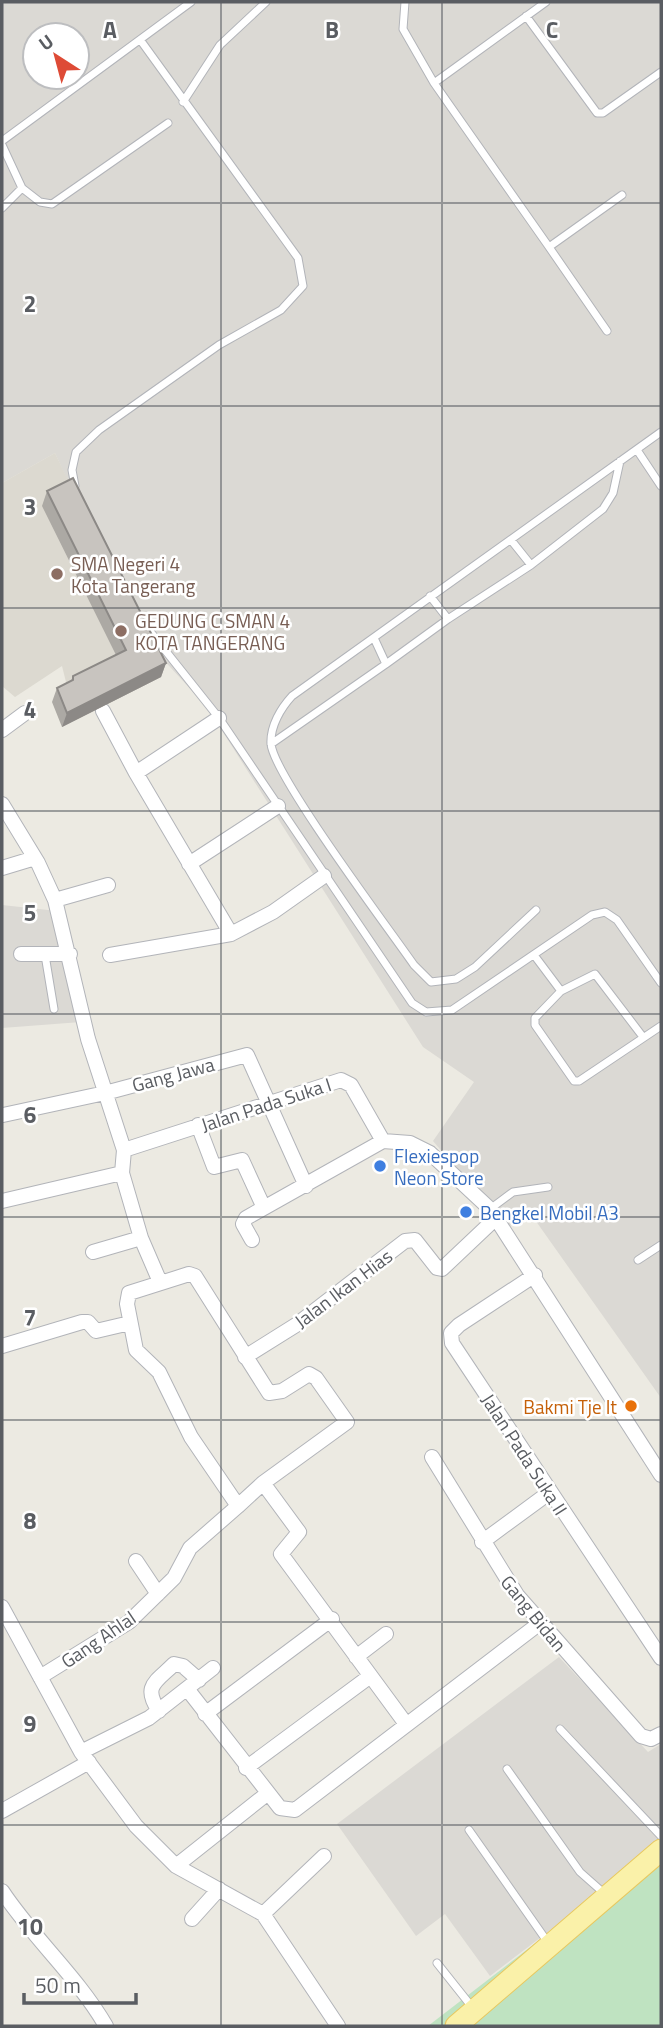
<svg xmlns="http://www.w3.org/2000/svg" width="663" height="2028" font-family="'Titillium Web',sans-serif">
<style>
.industrial{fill:#dbd9d4;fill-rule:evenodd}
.education{fill:#dcd9d0}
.green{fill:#bfe3c1}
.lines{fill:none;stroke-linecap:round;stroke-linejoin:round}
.service-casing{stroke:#b2b4b9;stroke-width:9}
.minor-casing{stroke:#b2b4b9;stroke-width:16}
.primary-casing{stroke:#e8c85f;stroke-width:23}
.service{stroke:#fff;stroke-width:7}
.minor{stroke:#fff;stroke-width:14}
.primary{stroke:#faf1a9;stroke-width:21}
.wall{fill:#aca9a4}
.shaded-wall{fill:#8c8986}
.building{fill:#c8c4bf;stroke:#8c8986;stroke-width:2}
.grid{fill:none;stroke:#5a5d62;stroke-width:2;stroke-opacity:0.55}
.education-dot{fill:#8d6e63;stroke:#fff;stroke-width:2.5}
.shop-dot{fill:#3f7fe0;stroke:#fff;stroke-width:2.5}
.food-dot{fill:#e8710a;stroke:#fff;stroke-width:2.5}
.labels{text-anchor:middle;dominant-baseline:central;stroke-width:5;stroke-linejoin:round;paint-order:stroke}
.education-label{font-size:19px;fill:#785e54;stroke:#fff;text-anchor:start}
.street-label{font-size:19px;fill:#5a5d62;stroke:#fff}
.shop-label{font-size:19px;fill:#366cbe;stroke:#fff;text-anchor:start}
.food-label{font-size:19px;fill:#c56008;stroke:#fff;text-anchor:end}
.grid-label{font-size:23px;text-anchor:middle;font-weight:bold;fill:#5a5d62;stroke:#fff;stroke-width:5;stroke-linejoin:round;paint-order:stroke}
</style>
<rect width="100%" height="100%" fill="#eceae2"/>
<path class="industrial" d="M2,2H661V1398L533,1217L507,1227L433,1141L474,1082L423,1047L207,707L135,629L55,453L2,483ZM35,35H77V77H35Z
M2,905L57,911L81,1022L2,1028Z
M559,1657L648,1752L661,1744V1846L490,1976L445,1914L416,1936L337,1824Z"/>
<path class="education" d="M55,453L161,677L62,727L68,690L62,666L15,697L2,686V483Z"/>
<path class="green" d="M661,1846V2026H428Z"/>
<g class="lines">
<defs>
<path id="service" d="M405,2L403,29L434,83L549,247L622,195
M526,16L597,113H603L661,72
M434,83L546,2
M183,102L220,45L266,2
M2,141L191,2
M2,145L22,188L2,208
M22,188L40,202L52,204L168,123
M549,247L607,331
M637,450L661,486
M75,486L72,470L76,452L99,430L219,345L281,310L303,286L298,258L141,41
M511,540L531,565
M430,596L448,619L531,565L603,509L613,493L620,461
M145,625L219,718L412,1003L426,1012L452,1010L592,915L605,912L617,920L661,983
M386,664L448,619
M271,744L386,664L374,638
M536,910L475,967L456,979L431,982L414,965C389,929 274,776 271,744C270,726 281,708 292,696L661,432
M45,955L54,1009
M534,955L561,991L535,1018V1025L574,1081H579L661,1026
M561,991L595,974L643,1037
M490,1209L513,1192L548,1187
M638,1260L661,1245
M560,1729L661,1836
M507,1769L580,1872L606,1895
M469,1830L549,1944
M437,1963L472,2007"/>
<path id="minor" d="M103,711L136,773L219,718
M2,730L25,713
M136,773L231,934
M2,804L38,863L55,900L88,1039L124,1150L122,1173L2,1201
M189,864L278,806
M2,868L35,858
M55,900L108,885
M21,954H70
M110,955L231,934L273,912L324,876
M3,1115L105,1093L247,1055L306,1186
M198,1125L214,1167L242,1160L264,1208
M124,1150L341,1080L351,1085L383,1141L410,1143L430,1153L490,1209L661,1475
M122,1173L141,1238L160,1282
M252,1240L243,1224L246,1218L383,1141
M93,1252L141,1238
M535,1275L459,1325L451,1333L452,1343L661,1658
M2,1346L82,1322H88L96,1331L130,1323
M245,1357L296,1325L405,1241L415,1240L437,1268L442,1269L496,1218
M432,1457L517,1595L641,1736L651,1739L661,1734
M263,1483L347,1422L316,1378L309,1374L282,1391L269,1393L195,1276L189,1274L129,1293L127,1304L136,1350L159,1372L191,1437L238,1506L263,1483L299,1532L281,1554L406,1724
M482,1542L550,1492
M136,1561L158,1594
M2,1607L81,1752L136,1826L176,1866L263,1914L338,2026
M356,1657L386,1634
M40,1677L129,1622L174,1578L190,1548L238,1506
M188,1690L280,1808L295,1810L540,1623
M159,1711C142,1686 156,1682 174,1664L183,1666L199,1680
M205,1714L332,1619
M81,1752L149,1718L213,1668
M246,1768L369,1677
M2,1811L89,1762
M176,1866L268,1793
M2,1891C33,1938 77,1976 106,2026
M263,1914L324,1856
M192,1919L219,1889"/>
<path id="primary" d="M456,2026L661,1850"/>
</defs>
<use href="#service" class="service-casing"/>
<use href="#minor" class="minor-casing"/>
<use href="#primary" class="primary-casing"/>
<use href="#service" class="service"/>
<use href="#minor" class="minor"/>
<use href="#primary" class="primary"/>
</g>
<path class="wall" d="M47,491L166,663L161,677L62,727L52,702L57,688L71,681L73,676L116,655L42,506Z"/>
<path class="shaded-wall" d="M166,663L161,677L62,727L67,713Z"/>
<path class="building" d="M73,478L166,663L67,713L57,688L73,680V676L126,650L47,491Z"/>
<path class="grid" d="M221,2V2026M442,2V2026M2,203H661M2,406H661M2,608H661M2,811H661M2,1014H661M2,1217H661M2,1420H661M2,1622H661M2,1825H661"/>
<g class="education-dot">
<circle cx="57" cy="574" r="7"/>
<circle cx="121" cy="631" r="7"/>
</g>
<g class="shop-dot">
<circle cx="380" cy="1166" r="7"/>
<circle cx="466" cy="1212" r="7"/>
</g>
<circle class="food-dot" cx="631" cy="1406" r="7"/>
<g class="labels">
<g class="education-label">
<text x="71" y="563">SMA Negeri 4<tspan x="71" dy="22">Kota Tangerang</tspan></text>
<text x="135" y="620">GEDUNG C SMAN 4<tspan x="135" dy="22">KOTA TANGERANG</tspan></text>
</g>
<g class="street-label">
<text transform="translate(173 1074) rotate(-15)">Gang Jawa</text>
<text transform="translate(266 1104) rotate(-18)">Jalan Pada Suka I</text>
<text transform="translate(343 1288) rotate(-37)">Jalan Ikan Hias</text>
<text transform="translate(525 1454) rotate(57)">Jalan Pada Suka II</text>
<text transform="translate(534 1613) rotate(51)">Gang Bidan</text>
<text transform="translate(98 1639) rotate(-34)">Gang Ahlal</text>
</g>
<g class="shop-label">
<text x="394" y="1155">Flexiespop<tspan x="394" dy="22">Neon Store</tspan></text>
<text x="480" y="1212">Bengkel Mobil A3</text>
</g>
<g class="food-label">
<text x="617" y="1406">Bakmi Tje It</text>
</g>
</g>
<g class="grid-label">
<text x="110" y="38">A</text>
<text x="332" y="38">B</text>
<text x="552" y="38">C</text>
<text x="30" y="312">2</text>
<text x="30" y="515">3</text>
<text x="30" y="718">4</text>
<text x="30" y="921">5</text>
<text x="30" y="1123">6</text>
<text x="30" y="1326">7</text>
<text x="30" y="1529">8</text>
<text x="30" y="1732">9</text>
<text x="30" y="1935">10</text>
</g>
<rect width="663" height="2028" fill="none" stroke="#5a5d62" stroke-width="7"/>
<g transform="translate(56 56) rotate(324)"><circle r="33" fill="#ffffff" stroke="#bdbec0" stroke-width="2"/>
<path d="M0-5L12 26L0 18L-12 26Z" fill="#de4b36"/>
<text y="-10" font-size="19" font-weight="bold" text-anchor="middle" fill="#5a5d62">U</text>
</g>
<path d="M24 1993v10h112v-10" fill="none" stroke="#5a5d62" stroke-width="3.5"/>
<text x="35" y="1993" font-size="21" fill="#5a5d62" stroke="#ffffff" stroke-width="5" paint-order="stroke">50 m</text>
</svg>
